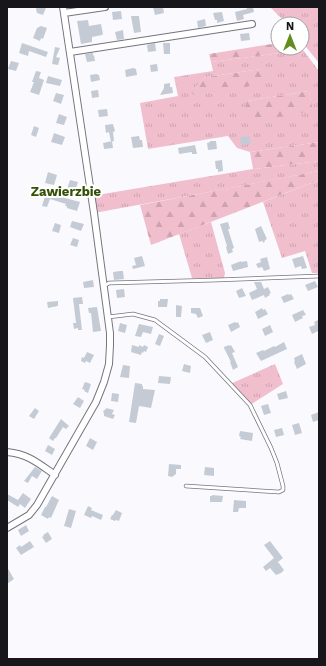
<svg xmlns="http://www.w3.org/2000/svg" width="326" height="666" font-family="'Work Sans',sans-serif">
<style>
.grass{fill:url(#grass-tufts);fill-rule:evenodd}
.forest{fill:url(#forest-firs)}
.building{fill:#c5cbd4}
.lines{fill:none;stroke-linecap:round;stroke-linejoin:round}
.lane-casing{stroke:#76747e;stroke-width:4.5}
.street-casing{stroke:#76747e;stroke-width:8}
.lane{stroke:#fff;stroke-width:3}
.street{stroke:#fff;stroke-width:6}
.labels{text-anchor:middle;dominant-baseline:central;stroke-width:4;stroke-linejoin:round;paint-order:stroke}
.neighbourhood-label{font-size:13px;font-weight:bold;fill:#344f05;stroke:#fff}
</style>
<defs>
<pattern id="grass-tufts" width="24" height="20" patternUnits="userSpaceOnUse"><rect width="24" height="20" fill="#f1bece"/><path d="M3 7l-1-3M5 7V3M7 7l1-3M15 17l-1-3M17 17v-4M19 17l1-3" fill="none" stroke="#cea3b0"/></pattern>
<pattern id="forest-firs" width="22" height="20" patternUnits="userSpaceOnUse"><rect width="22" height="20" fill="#f1bece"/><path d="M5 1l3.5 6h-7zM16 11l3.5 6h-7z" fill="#cea3b0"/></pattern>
</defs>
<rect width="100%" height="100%" fill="#fafafe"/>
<path class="grass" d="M270,7H319V63L302,42V24H287Z
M303,50L319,71V142L250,152L237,148L228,136L148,149L140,103L178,96L174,77L213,71L211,62ZM262,69L193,90L206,77ZM309,91L312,111L247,101Z
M319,161V171L220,190L94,213L91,196L253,169Z
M319,180V273H312L305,251L282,258L263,202Z
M211,222L225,273L224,278H192L179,234Z
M275,364L283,384L250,405L230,384Z"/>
<path class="forest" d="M278,43V48H301L303,50L211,62L209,54Z
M262,69V84L193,95L192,90L206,77Z
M309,91L313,111L248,122L245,113L247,101Z
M319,142V161L253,169L250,152Z
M319,171V180L151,245L140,205Z"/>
<path class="building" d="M37,7H43L46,8L43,15L37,13L36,9Z
M153,7H163L164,13L155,15Z
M253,7L254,12L243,15L244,19L237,21L235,12L247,9V8Z
M121,11L122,19L113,20L112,12Z
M222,12L224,21L217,23V20H215L213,13Z
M131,16H139L141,32L134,33Z
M205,19L206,26L198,28L197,21Z
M88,20L89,26L101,24L103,34L102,35L92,37V42L81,44L77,21Z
M41,26L47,28L43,39L41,38L40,41L33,38L37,28Z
M123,30L124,39L117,40L115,32Z
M249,33L250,40L241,41L240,34Z
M22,43L48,52L46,57L29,51L28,56L19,53Z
M155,43L156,51L148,52L147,45Z
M163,43H170V54H164Z
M55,47L60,48L56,57L60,58L58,65L52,64Z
M93,53V56L94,55L95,61L87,62L85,54Z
M11,61L19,63L16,71L8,69Z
M157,64L158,71L151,72L150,65Z
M133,68L136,69L137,75L126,77L125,70Z
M36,71L41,72L39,78L44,80L39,95L30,92L34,82H32Z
M97,74L98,75H99L100,80L91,82L90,75Z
M48,76L62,80L60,86L46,83Z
M170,83V87H172L173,93L160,95L164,88V84Z
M98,90L99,97L92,98L91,91Z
M56,93L64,95L61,104L53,101Z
M107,109L108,116L99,117L98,110Z
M59,114L67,117L64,125L56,123Z
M113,124L115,131L113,132L114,141L111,142L109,132L106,133L105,125Z
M34,126L39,128L36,137L31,135Z
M54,133L65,137L62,145L51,142Z
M139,136L140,140H142L143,147L133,148L131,137Z
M246,136V137L249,136L251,144L241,145L240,137Z
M112,141L113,148L104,149L103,143Z
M210,141H216L217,149L208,150L207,143L210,142Z
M195,145L197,154H192V152L179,154L178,148Z
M222,160L223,171L218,172V169H216L215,161Z
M48,172L57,175L54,185L45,183Z
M70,180L78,182L75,191L67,189Z
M46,193L80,202L77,211L67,208V206H65L66,204L50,199L47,207L42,206Z
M72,221L84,224L81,231L70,227Z
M228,222L230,229H228L234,248L232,249L233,252L228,254L226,247L227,246L220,224Z
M55,223L61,225L59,233L52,231Z
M261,226L267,239L265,240L264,243L262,241L259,242L255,229Z
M73,238L79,240L77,247L70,245Z
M142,256L145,266L133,269L132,266L136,265L134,258Z
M303,256L307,268L302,269L301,266L295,268L292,259Z
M267,257L270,269L264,271L262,267L258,268L256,264L261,262L260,259Z
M241,261V262L247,261L248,267L233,271L231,265Z
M120,271H123L124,279L114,280L113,272Z
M93,280L94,287L84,288L83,282Z
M315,281L318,287L308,291L305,285Z
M254,282H261L264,289L268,287L271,293L269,294L270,295L265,298L264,295L252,300L249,293L257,289Z
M242,288L246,296L239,298L236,291Z
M124,289L125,297L117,298L116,290Z
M288,294L289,295L291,294L294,299L284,303L281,297Z
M82,297L83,304H79L82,330H78V328L74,329L73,323H76L73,298Z
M160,299H168L167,307H158V301H160Z
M58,301V306L48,308L47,302Z
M176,305L182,306L181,317H176Z
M97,307L101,331L93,332L91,313H89L88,308Z
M191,308H200L203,316L198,318L196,314L191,313Z
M262,308L263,310L265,309L268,314L258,319L255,312Z
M303,310L306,315L302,316L303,318L295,322L292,315Z
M318,320L319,323V333L318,331L312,334L309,327L315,325L314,322Z
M235,322L236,323L238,322L240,327L231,332L228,325Z
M120,323L127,325L125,333L118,331Z
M139,324L153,327L151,334L143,332L141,337L135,336Z
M270,325L273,332L265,336L262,329Z
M210,332L213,340L206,343L202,335Z
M159,334L164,336L160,346L155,344Z
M284,342L287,349L261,361L256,353L263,350L264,351L274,346L275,347Z
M132,345L139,347V345L143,347L144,345L148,347L146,352L144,351L143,353L142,352L141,355L131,352Z
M229,345V346L231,345L235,352L232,353L238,367L233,370L230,362H231L224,348V347Z
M87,352L94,355L90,363L86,361L85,363L81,361L82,357L84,358Z
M302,354L306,364L297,369L294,362L295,361L294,358Z
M184,364L191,366L190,373L182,371Z
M123,365L130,366L129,378L120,377Z
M159,376L171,377L170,384L158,383Z
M85,382L91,384L88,393L84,391L85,390L82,389Z
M135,383L142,384V386H143V389L155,390L151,408L139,406L136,423L129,422Z
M286,391L288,398L279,400L277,394Z
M112,393L119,394L118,402L111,401Z
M78,397L84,401L80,408L73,404Z
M268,404L271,413L264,415L261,406Z
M35,408L39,411L34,419L29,416Z
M106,408L114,410L112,414L115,415L113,419L104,416V414L103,411L106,409Z
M319,412V420L313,422L311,415Z
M61,419L69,426L66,429L63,427L56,438H55L53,441L49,438Z
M299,423L302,433L295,435L292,425Z
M282,428L284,435L276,437L274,430Z
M240,431L253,433L252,441L240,439L241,437L239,436Z
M90,438L97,442L93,450L86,446Z
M48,445L55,449L52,455L45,451Z
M169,464L181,465V469H176V474L172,477L168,476Z
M35,467L42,471L37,479L32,476L28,483L24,481Z
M205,467L214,468V476L204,475Z
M23,493L31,499L25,508L20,504L18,507L7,500V494L18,500Z
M212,495L223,496L222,502H210V496H212Z
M52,496L59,500L51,518L49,517L48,519L41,515L45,507H46Z
M234,500L246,501V508H239L238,512H233Z
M88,506L92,508L91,510L103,515L101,520L92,516L91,518L84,515Z
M69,509L76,511L71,528L64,526Z
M116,510L122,513L119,521L116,520L115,521L110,519L112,515H113Z
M26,525L29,531L21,536L18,530Z
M48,532L52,539L46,543L42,537L44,536L43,535Z
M30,541L34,547L21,555L16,548L20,545L21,547Z
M270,541L283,558L278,562L284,570L281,573L276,575L270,568L266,571L263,567L274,558L264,545Z
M7,567L14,579L7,584Z"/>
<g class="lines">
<defs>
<path id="lane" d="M104,286L109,283L216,280L319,276
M108,317L133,314L155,320L205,357L250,405L271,448L277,463L283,486V490L279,492L186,486"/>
<path id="street" d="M64,13L105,7
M70,52L252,24
M7,452C28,454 38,463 55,475
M7,528L29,515L37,505L96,402L104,382L109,364L110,345V333L94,213L63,7"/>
</defs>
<use href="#lane" class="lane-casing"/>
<use href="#street" class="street-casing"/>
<use href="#lane" class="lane"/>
<use href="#street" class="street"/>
</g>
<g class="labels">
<g class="neighbourhood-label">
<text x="66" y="191">Zawierzbie</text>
</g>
</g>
<rect width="326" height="666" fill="none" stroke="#17161a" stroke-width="16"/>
<g transform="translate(290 36)"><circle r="19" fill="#ffffff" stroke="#a2a2a3"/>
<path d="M0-3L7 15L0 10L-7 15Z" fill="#628d1e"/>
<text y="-6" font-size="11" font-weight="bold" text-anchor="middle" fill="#17161a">N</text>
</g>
</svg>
